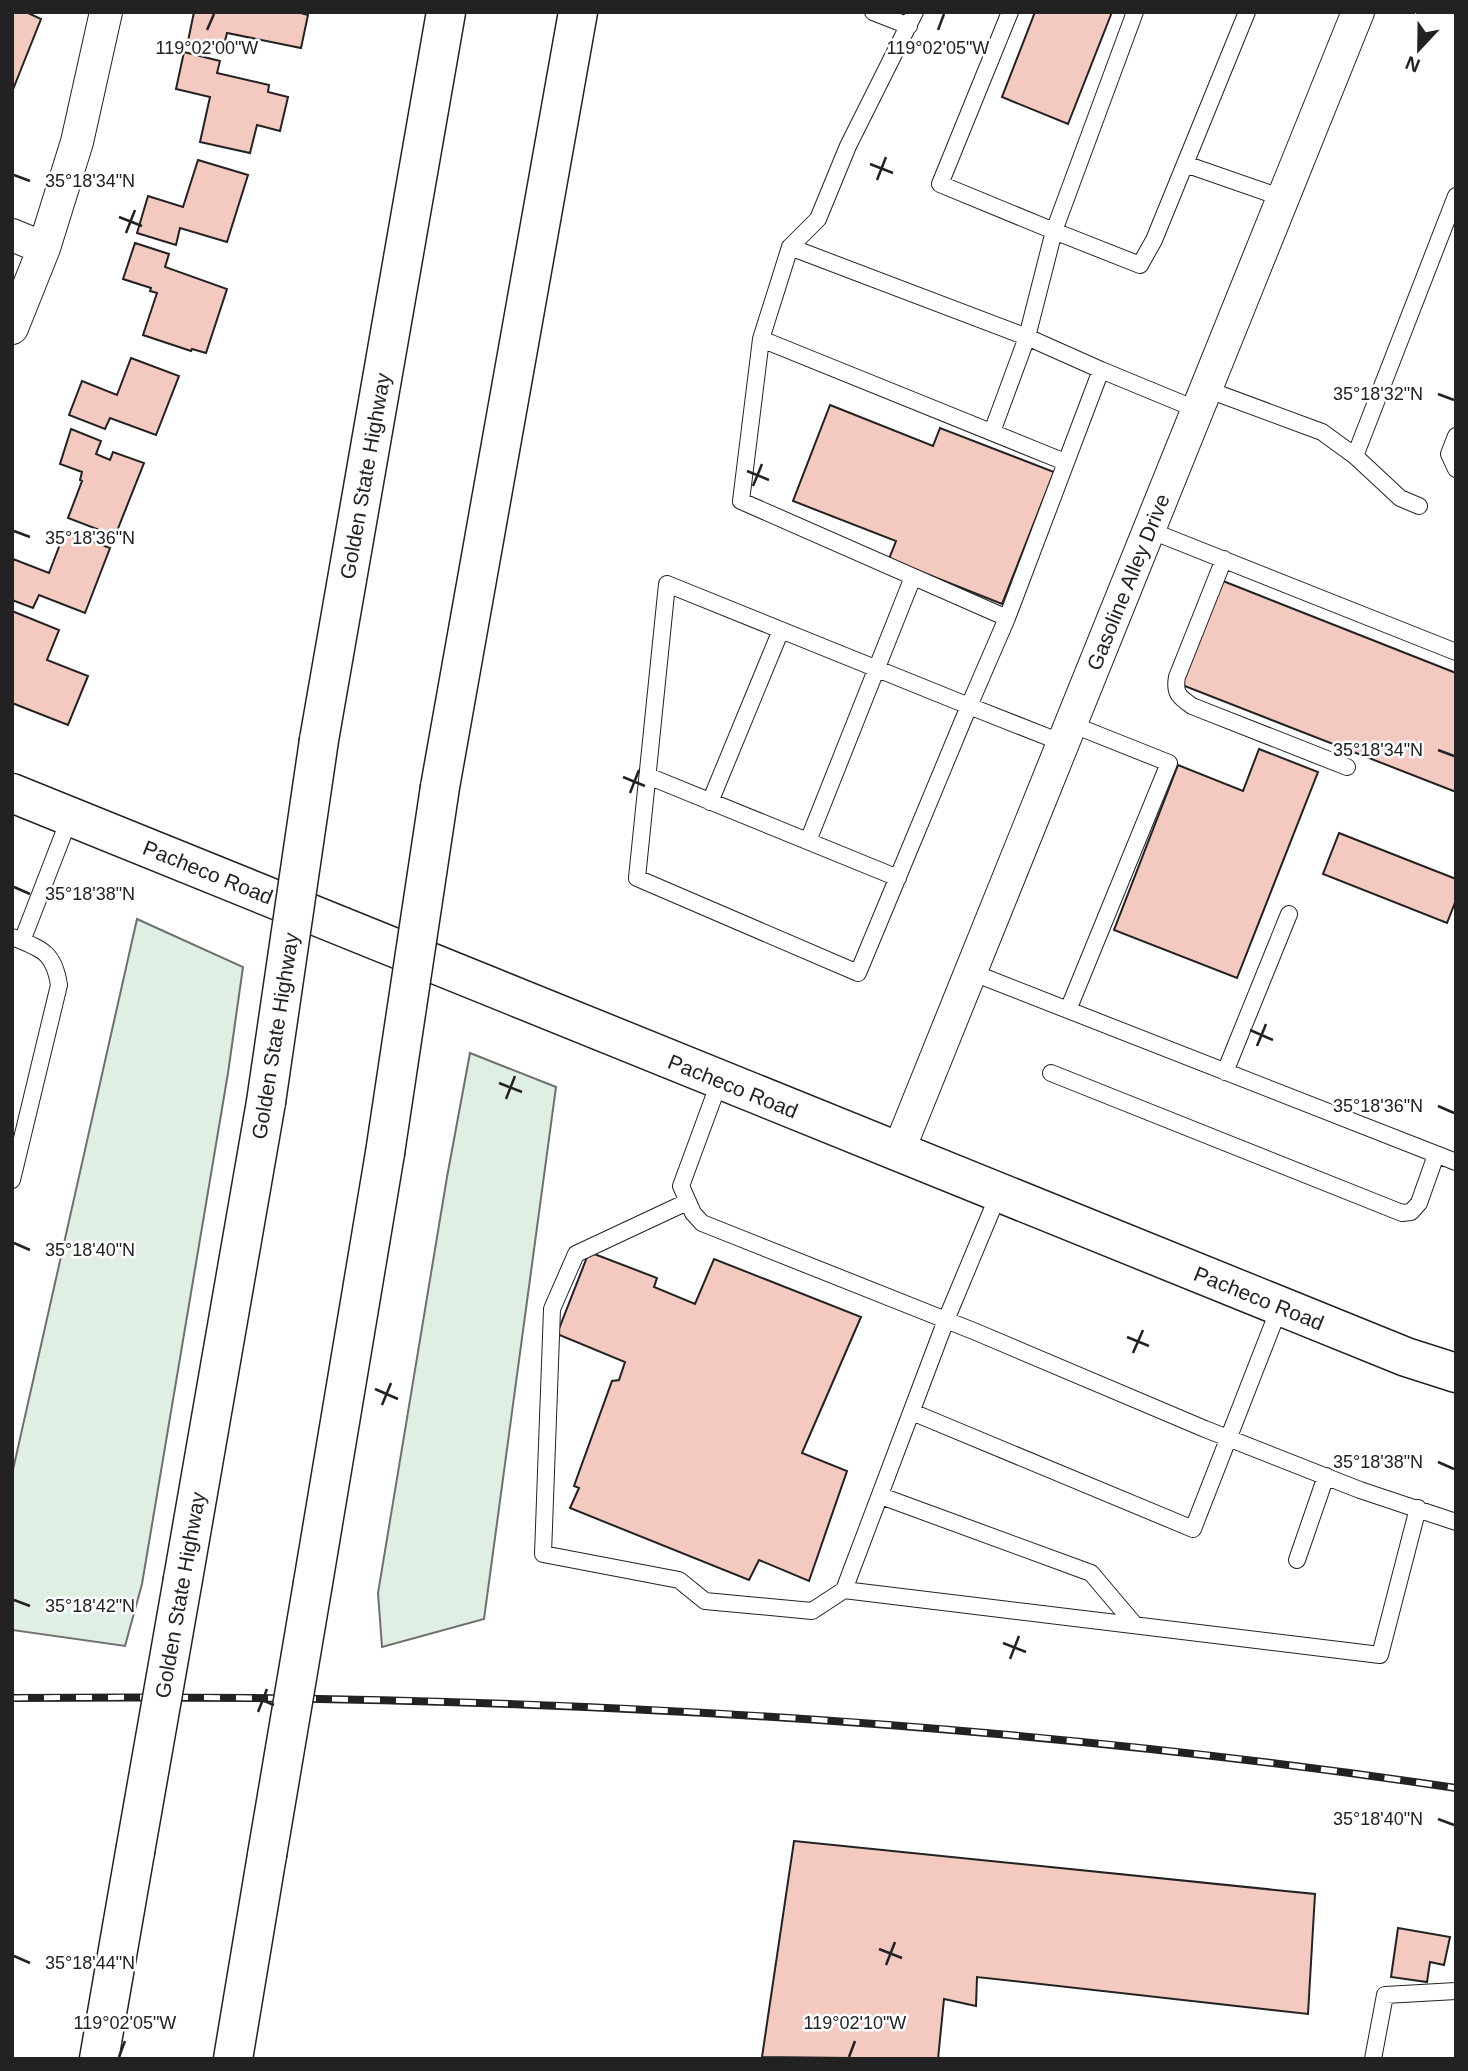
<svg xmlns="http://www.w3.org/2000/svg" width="1468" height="2071" font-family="Helvetica,sans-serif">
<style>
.green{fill:#e0efe3;stroke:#6f6f6f;stroke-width:2}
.building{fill:#f3c9c0;stroke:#222;stroke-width:2}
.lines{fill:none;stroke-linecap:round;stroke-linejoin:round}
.lane-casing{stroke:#222;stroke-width:18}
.street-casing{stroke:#222;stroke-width:34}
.secondary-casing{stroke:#222;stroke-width:41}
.highway-casing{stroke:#222;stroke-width:41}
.lane{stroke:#fff;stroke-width:16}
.street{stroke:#fff;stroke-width:32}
.secondary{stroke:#fff;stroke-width:38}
.highway{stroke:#fff;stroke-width:38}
.rail-casing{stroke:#222;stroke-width:8}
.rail{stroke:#fff;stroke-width:5;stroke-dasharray:16;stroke-linecap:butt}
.highway-bridge-casing{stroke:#222;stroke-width:41;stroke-linecap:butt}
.highway-bridge{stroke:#fff;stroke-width:38}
.ticks{fill:none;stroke:#222;stroke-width:2.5}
.labels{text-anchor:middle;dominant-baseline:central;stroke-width:5;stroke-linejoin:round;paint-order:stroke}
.street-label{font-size:21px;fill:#222;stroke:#fff}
.ticks-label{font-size:18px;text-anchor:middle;fill:#222;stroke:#fff;stroke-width:5;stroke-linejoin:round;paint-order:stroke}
</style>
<rect width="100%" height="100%" fill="#fff"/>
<path class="green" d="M137,919L243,967L228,1073L142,1584L125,1646L12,1630V1474Z
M470,1053L556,1087L484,1619L382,1647L378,1593L447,1177Z"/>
<path class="building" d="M12,12H26L41,19L12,92Z
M194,12H297L308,15L301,48L227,33L223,49L188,41Z
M1035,12H1112L1068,124L1002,97Z
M184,52L220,61L217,73L269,85L268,92L288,97L280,131L257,125L250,153L200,142L210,97L176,89Z
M198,160L248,175L227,242L180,228L176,245L137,233L148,196L183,207Z
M135,243L169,254L165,267L227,289L206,353L192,349L191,351L143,335L157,293L150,291L151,288L123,279Z
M131,358L179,376L156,435L110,418L105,429L69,415L82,381L117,395Z
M830,405L933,446L940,428L1054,472L1002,604L889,559L896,541L793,501Z
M71,429L101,441L96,454L110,460L113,452L144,463L115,536L68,518L82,481L80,480L82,472L60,464Z
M65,531L110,548L85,613L39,595L33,608L12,600L13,559L49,573Z
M1223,581L1456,673V792L1182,685Z
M12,611L59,630L47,660L88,676L68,725L12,703Z
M1259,749L1318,772L1237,978L1114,930L1178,765L1243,791Z
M1339,833L1456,879V900L1447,923L1323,874Z
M589,1252L657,1278L654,1287L695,1304L714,1259L861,1317L802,1453L847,1471L809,1581L759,1560L749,1580L570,1508L579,1488L574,1486L612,1381L619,1380L625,1362L557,1334Z
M794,1841L1315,1894L1308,2014L977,1977L976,2006L944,1999L938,2059L762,2057Z
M1398,1928L1450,1937L1444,1965L1430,1962L1427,1982L1391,1977Z"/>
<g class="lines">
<defs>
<path id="lane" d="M873,12L909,26
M1010,12L940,184L1054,231L1135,12
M1185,164L1283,198
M790,247L818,219L848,146L915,12
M761,339L1065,462
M1101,370L1198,410
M1206,389L1322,432L1355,456L1400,498L1419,506
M992,432L1027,337L790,247L761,339L741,501L1007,618
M1456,436L1449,454L1456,469
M1355,456L1456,196
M1149,530L1456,652
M1224,559L1177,677C1174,693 1179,697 1192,706L1347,767
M667,584L969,706L858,973L637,878Z
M1063,743L969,706L1007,618L1101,370L1027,337L1054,231L1140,265L1154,240L1247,12
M648,776L898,878
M710,802L781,630
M808,841L913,577
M12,937C42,949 54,952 59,985L12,1180
M22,941L70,817
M971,972L1456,1162
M1068,1010L1169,763L1071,724
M1225,1072L1289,914
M1051,1073L1402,1213L1411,1212L1419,1203L1436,1155
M720,1080L681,1186L693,1213L702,1223L976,1332L1205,1429L1360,1490L1456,1522
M687,1202L576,1254L552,1309L543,1554L679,1580L705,1601L812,1611L844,1590L1380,1655L1418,1508
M912,1412L1193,1529L1280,1306
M881,1496L1091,1573L1135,1625
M1297,1560L1326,1476
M844,1590L946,1320L999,1193
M1373,2059L1385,1995L1456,1991"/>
<path id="street" d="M12,235L44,248
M12,328L44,248L77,142L106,12
M898,1152L1358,12"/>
<path id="secondary" d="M12,793L1406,1357L1456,1373"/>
<path id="highway" d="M319,740L446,12
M440,787L578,12
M183,1579L266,1102
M313,1583L385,1153
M99,2059L135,1852
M233,2059L267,1855"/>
</defs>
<use href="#lane" class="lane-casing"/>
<use href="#street" class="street-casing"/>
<use href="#secondary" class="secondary-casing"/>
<use href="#highway" class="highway-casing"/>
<use href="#lane" class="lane"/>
<use href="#street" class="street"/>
<use href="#secondary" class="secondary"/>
<use href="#highway" class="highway"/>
<defs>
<path id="rail" d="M12,1698C495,1693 978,1717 1456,1788"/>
</defs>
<use href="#rail" class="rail-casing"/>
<use href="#rail" class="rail"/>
<defs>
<path id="highway-bridge" d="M266,1102L319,740
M385,1153L440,787
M135,1852L183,1579
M267,1855L313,1583"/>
</defs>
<use href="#highway-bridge" class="highway-bridge-casing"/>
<use href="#highway-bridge" class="highway-bridge"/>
</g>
<path class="ticks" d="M207,30L214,14M938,30L944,14M870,164L893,173M14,175L30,181M877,180L886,157M119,217L142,226M126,233L135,210M1438,394L1454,400M747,471L769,480M753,486L762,464M14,531L30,537M1438,750L1454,756M623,777L645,786M630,793L639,770M14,887L30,894M1250,1030L1273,1040M1257,1046L1266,1024M499,1083L522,1092M506,1099L515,1076M1438,1106L1454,1113M14,1243L30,1250M1127,1337L1149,1346M1133,1353L1143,1330M375,1389L398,1399M382,1405L391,1383M1438,1462L1454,1469M14,1600L30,1606M1003,1643L1026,1652M1010,1659L1019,1636M252,1696L274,1705M258,1712L267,1689M1438,1819L1454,1825M879,1949L902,1958M14,1956L30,1963M886,1965L895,1942M119,2057L125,2041M849,2057L855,2041"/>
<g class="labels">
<g class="street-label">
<text transform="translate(365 476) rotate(-80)">Golden State Highway</text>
<text transform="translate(1128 582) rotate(-68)">Gasoline Alley Drive</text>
<text transform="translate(208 872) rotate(22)">Pacheco Road</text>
<text transform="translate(275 1036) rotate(-81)">Golden State Highway</text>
<text transform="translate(733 1086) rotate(22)">Pacheco Road</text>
<text transform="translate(1259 1298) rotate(22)">Pacheco Road</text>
<text transform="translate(180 1595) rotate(-80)">Golden State Highway</text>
</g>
</g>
<g class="ticks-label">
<text x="207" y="54">119°02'00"W</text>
<text x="938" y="54">119°02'05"W</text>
<text x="90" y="187">35°18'34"N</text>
<text x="1378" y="400">35°18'32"N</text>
<text x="90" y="544">35°18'36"N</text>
<text x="1378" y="756">35°18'34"N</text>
<text x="90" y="900">35°18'38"N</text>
<text x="1378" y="1112">35°18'36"N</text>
<text x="90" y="1256">35°18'40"N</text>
<text x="1378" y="1468">35°18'38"N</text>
<text x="90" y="1612">35°18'42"N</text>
<text x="1378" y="1825">35°18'40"N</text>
<text x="90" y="1969">35°18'44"N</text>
<text x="125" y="2029">119°02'05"W</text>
<text x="855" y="2029">119°02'10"W</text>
</g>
<rect width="1468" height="2071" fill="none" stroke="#222222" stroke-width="28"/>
<g transform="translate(1419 49) rotate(202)" stroke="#ffffff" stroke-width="5" paint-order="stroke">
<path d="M0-5L12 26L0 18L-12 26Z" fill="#222222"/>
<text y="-10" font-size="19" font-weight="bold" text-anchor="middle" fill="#222222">N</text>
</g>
</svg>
